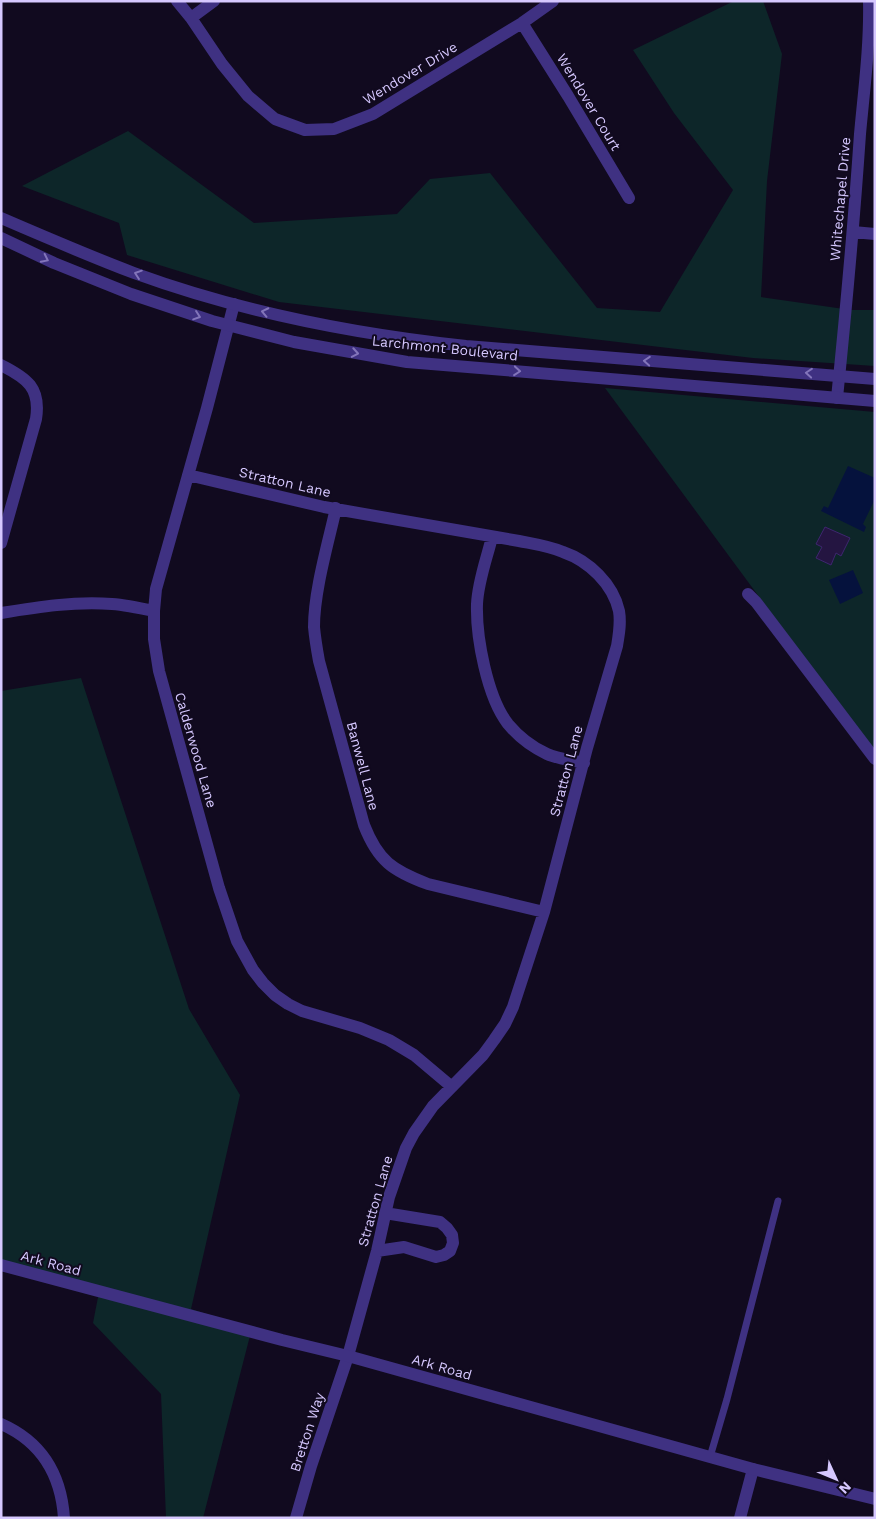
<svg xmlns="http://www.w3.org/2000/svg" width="876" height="1519" font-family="'Work Sans',sans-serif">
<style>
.green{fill:#0d2629}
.water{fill:#05123d}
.building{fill:#241541;stroke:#3e256f}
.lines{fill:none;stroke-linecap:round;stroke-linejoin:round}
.service{stroke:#3f3182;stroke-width:7}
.minor{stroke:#3f3182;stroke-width:12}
.tertiary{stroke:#3f3182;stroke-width:12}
.oneway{stroke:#8375ba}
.labels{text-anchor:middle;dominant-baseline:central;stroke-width:4;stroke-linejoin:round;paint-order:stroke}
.street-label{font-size:14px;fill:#d6c8ff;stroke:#110a1f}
</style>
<rect width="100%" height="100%" fill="#110a1f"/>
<path class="green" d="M734,1H763L782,54L767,181L761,297L851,310H875V366L753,358L279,302L127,255L119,223L22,186L128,131L254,223L397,214L430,179L490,173L597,308L660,312L733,190L674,113L633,50Z
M605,388L875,412V754Z
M81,678L189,1009L240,1095L191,1309L252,1328L203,1518H166L161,1394L93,1323L99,1292L1,1263V691Z"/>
<path class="water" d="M848,466L875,478V499L863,524L866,527L864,532L821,511L824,506L828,508Z
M853,570L863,593L840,604L829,580Z"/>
<path class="building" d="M825,527L850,538L841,556L836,553L831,565L816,558L822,547L816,544Z"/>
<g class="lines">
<path class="service" d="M710,1457L727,1399L778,1201"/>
<path class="minor" d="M177,1L191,18L222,64L248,96L275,119L305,130L334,129L373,114L522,23L553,1
M191,18L214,1
M522,23L568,96L629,198
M853,232L875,234
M234,304L207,408L156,589L154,611V639L159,671L219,888L237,941L253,970L263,983L275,995L288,1004L302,1011L360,1028L389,1040L414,1055L452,1087
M1,365C27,378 41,388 36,419L1,543
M837,398C846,310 854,222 860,134C864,90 870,45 869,1
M188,475L324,507L519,541C534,544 549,546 563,552C589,561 613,584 619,611C621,623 619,634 617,646L587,748L544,912L513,1007L505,1024L494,1040L483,1055L433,1106L414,1133L406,1148L389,1197L377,1251L348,1356L311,1466L296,1518
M336,508C328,544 314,591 314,627C315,638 317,650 319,661L364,825C378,861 393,871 428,884L544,912
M492,537C487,558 478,581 477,604C476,637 487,697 508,724C518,736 532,747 547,754C558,759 572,760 584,763
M748,594L756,602L875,759
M1,613C38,607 75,601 112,604C126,605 140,608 154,611
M377,1251L404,1247L436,1257L444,1255L450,1251L453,1243L452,1235L447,1228L440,1222L385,1213
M1,1424C42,1442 61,1474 64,1518
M740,1518L753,1469"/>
<path class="tertiary" d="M1,218C45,237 89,256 134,273C241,312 353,334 466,346L875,379
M1,238L54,263L131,294L212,321L294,342L407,362L875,401
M1,1265L282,1340L348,1356L753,1469L875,1499"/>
</g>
<defs><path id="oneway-chevron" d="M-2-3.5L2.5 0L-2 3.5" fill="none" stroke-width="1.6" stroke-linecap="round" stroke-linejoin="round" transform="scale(1.25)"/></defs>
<g class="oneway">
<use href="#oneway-chevron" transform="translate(45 259) rotate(26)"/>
<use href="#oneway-chevron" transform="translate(138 274) rotate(-161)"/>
<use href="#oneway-chevron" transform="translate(265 312) rotate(-168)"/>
<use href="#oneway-chevron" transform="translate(197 316) rotate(19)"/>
<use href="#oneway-chevron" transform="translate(355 353) rotate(10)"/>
<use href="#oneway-chevron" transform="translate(647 361) rotate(-176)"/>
<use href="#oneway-chevron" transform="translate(517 371) rotate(5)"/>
<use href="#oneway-chevron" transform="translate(809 373) rotate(-175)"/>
</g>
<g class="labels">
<g class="street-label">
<text transform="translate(410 73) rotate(-31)">Wendover Drive</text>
<text transform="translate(589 102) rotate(59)">Wendover Court</text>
<text transform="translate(840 199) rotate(-85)">Whitechapel Drive</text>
<text transform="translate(445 348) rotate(6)">Larchmont Boulevard</text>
<text transform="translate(285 482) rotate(13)">Stratton Lane</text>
<text transform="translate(196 750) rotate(74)">Calderwood Lane</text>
<text transform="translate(363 766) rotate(75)">Banwell Lane</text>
<text transform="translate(566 771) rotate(-75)">Stratton Lane</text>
<text transform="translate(375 1201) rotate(-74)">Stratton Lane</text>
<text transform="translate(51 1263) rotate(15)">Ark Road</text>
<text transform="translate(442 1367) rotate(16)">Ark Road</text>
<text transform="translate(307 1432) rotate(-72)">Bretton Way</text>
</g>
</g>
<rect width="876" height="1519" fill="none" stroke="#d6c8ff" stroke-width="5"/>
<g transform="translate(836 1479) rotate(134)" stroke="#110a1f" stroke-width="4" paint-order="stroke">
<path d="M0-4L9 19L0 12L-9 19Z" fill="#d6c8ff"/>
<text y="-8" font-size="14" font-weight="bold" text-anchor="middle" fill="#d6c8ff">N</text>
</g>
</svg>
